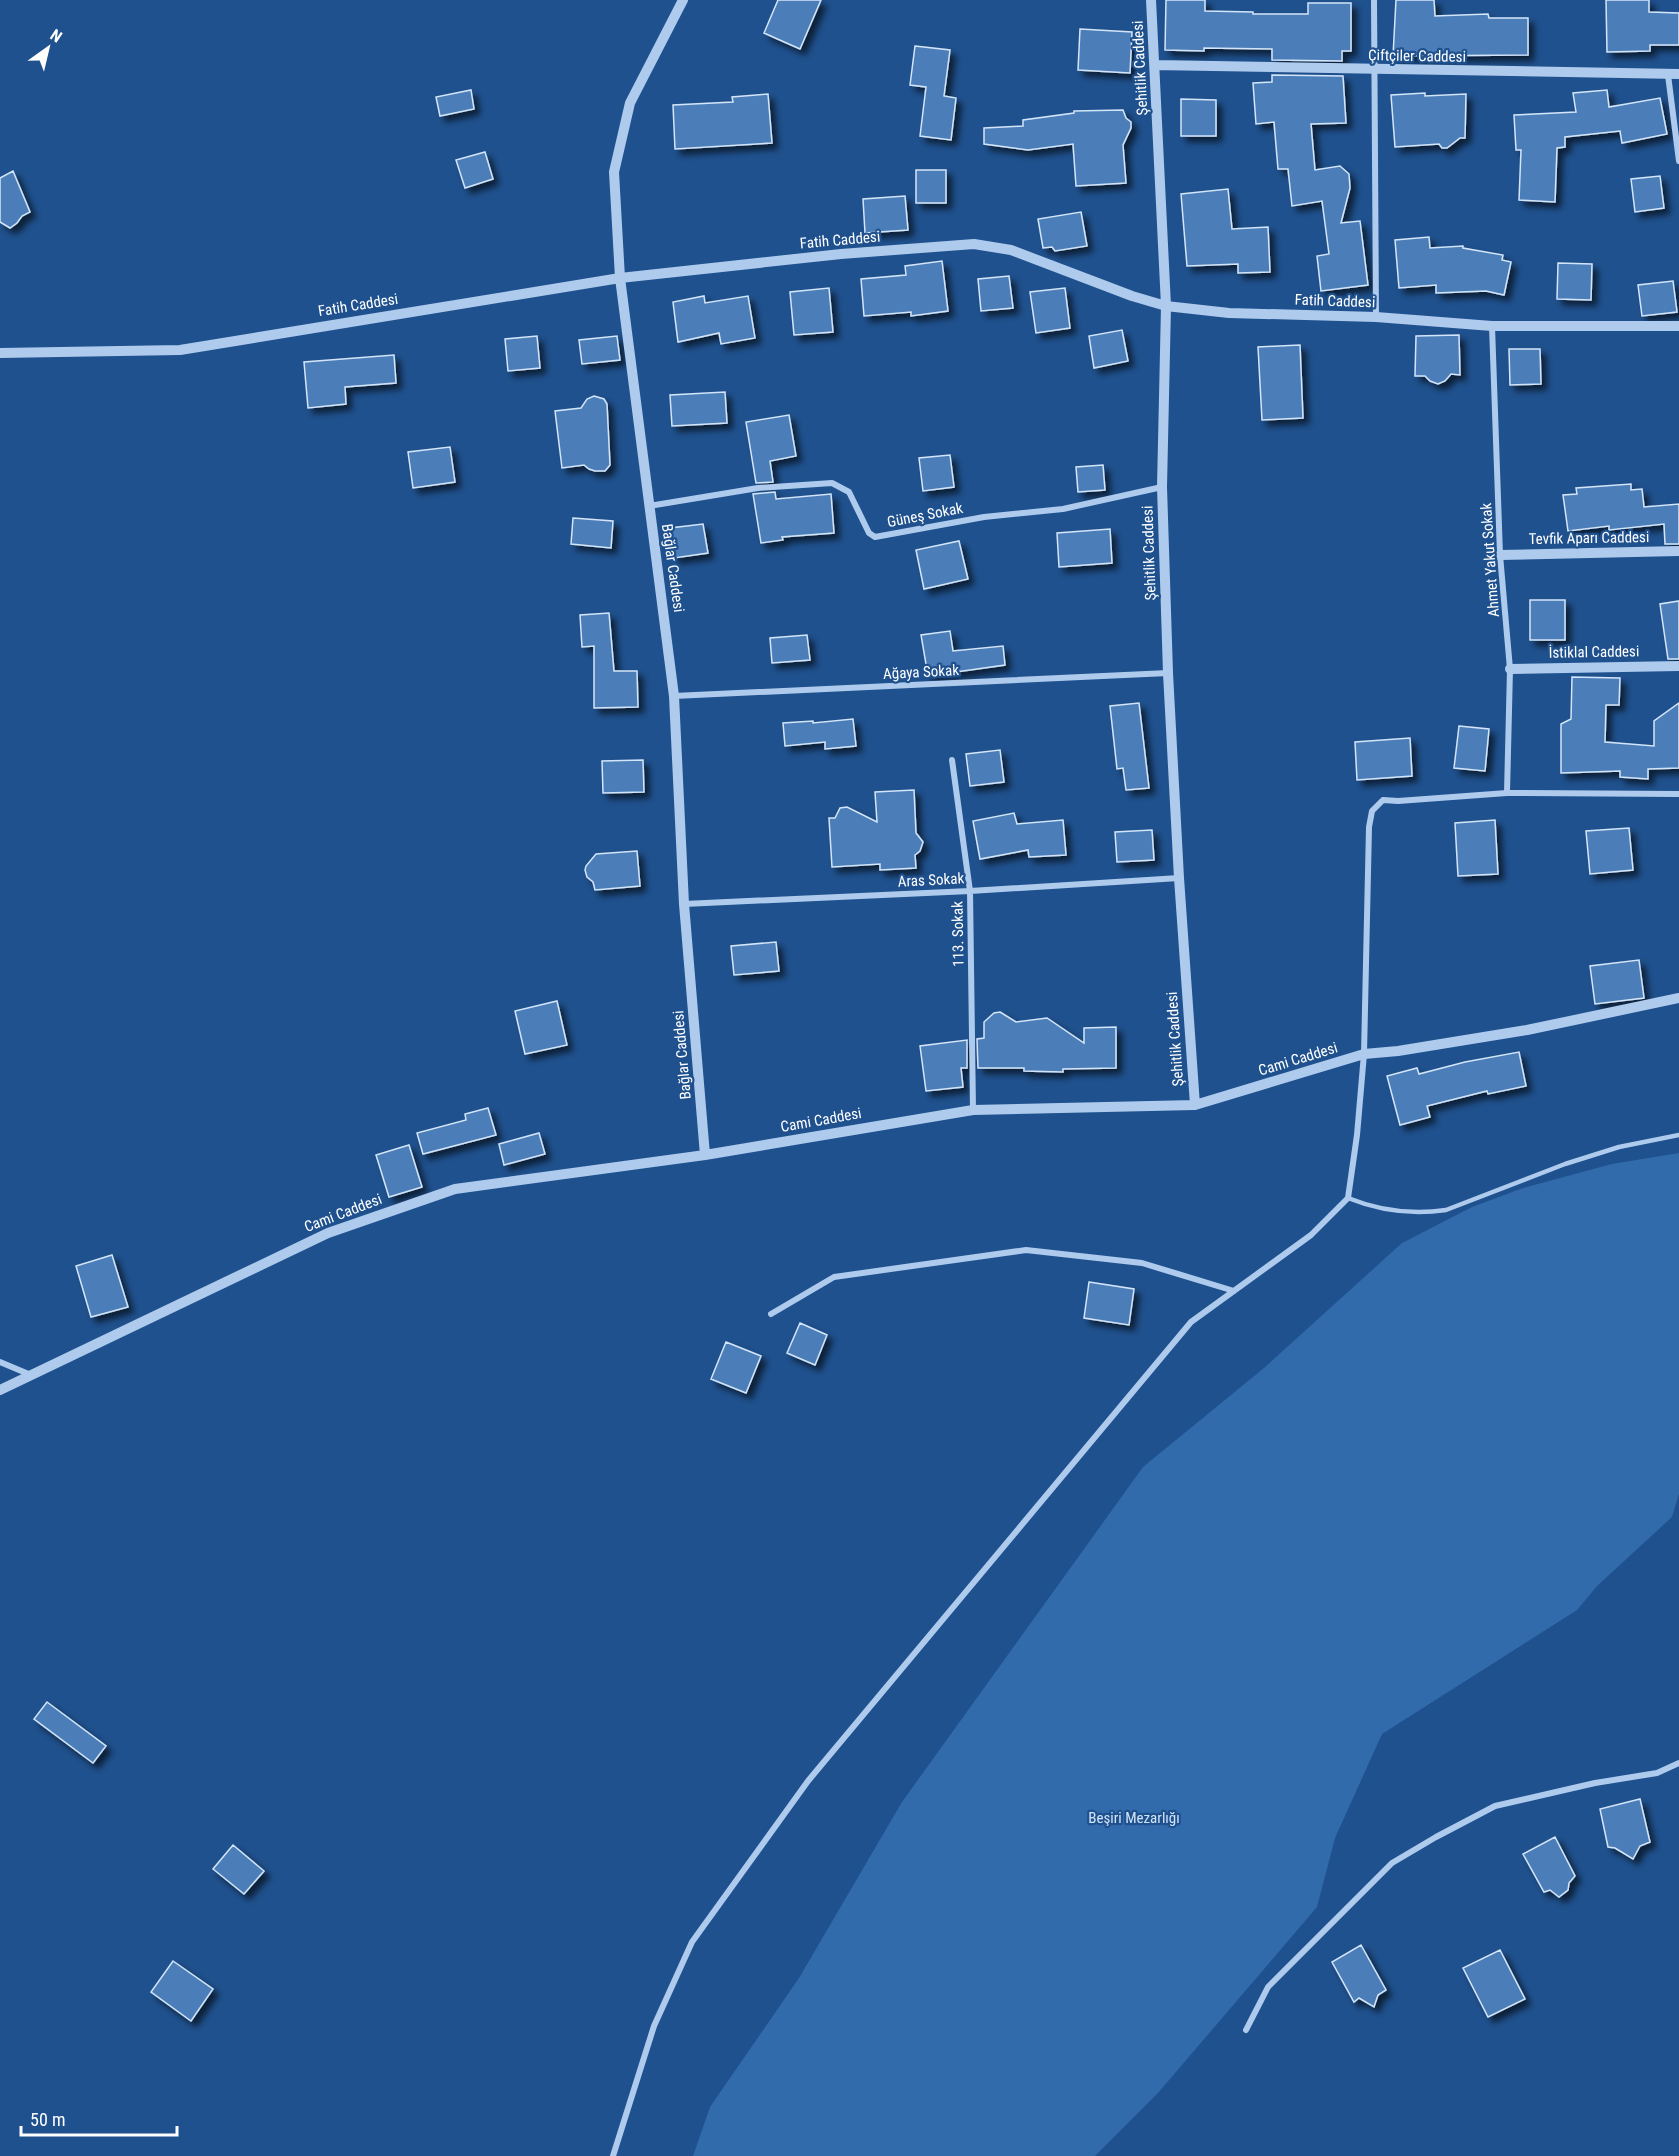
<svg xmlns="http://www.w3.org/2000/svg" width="1679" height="2156" font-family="'Roboto Condensed',sans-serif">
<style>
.green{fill:#326bac}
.building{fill:#4b7db8;stroke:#d3e5f9;stroke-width:1.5;filter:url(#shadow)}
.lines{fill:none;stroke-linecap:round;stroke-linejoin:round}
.service{stroke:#aecbed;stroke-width:4.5}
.minor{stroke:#aecbed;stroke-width:6}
.tertiary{stroke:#aecbed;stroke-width:10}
.labels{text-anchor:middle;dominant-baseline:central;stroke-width:4.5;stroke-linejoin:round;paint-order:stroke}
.street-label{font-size:15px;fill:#fff;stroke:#1f518e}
.park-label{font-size:15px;fill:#d3e5f9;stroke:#1f518e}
</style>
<defs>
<filter id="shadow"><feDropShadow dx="5.5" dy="5.5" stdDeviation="3" flood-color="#0009"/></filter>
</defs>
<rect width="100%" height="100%" fill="#1f518e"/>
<path class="green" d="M1679,1153V1494L1672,1517L1597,1586L1577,1610L1382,1734L1335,1838L1317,1907L1158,2093L1095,2156H693L710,2107L799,1978L902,1802L1143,1467L1264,1368L1402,1243L1472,1207L1523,1188L1612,1164Z"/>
<path class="building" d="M778,0H821L800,49L764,33Z
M1166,0H1205V11L1253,12V14H1308V3H1351V51H1342V61L1272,60V49L1204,48V51L1165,50Z
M1396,0H1434L1435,16L1488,14L1489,18H1528V55L1393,56Z
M1606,0H1649V12L1679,13V45H1650V51L1607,52Z
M1080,29L1132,32L1130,73L1078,70Z
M915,46L950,50L944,96L956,98L951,140L920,136L926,87L910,85Z
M1272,75L1343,76L1346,123L1311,124L1315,170L1340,166L1349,174L1350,188L1341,223L1360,221L1368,285L1321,291L1317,256L1329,254L1322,201L1292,206L1288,169H1278L1274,122L1256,124L1253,83L1272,82Z
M471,90L474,109L440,116L436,97Z
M1607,90L1609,107L1660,98L1667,134L1622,143L1620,131L1565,137V147L1557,148L1555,202L1519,200L1521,150H1516L1514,115L1576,112L1573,93Z
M1425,93V96L1466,94L1465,138H1460L1447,148H1442L1439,144L1395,147L1391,95Z
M768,94L772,143L675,149L673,105L733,102L732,97Z
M1181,99L1216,100V136H1181Z
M1123,110L1126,118L1131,122V128L1123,145L1126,183L1076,186L1073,144L1028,150L984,144V128L1023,126V120L1074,113V111Z
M485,152L493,179L465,188L456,160Z
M916,170H946V203H916Z
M13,171L30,212L22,216L17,223L10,228L0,222V178Z
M1660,176L1664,208L1635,212L1631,179Z
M1228,189L1232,229L1268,227L1270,272L1238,273V264L1187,266L1181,194Z
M905,196L908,230L865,233L863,199Z
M1081,212L1087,246L1055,251L1052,247L1043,248L1038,219Z
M1429,237L1430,248L1463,246V248L1503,255L1502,260L1511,262L1504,295L1486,291L1436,293V285L1399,288L1395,240Z
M942,261L948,311L911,316V312L864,316L861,279L906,275L905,266Z
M1558,263L1592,264L1591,300L1557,299Z
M1009,276L1013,308L981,311L978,279Z
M1673,281L1677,312L1642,316L1638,285Z
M829,288L833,332L794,335L790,292Z
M1065,288L1070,328L1036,333L1030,292Z
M704,296L705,303L748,296L755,338L721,344L719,333L678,342L673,302Z
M1122,330L1128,361L1094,368L1089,336Z
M1459,335L1460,375L1451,374L1445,381L1438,384L1430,381L1425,376H1415L1416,336Z
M537,336L540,368L508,371L505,339Z
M617,336L620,360L582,364L579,340Z
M1300,345L1303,418L1262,420L1258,347Z
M1509,349H1540L1541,384L1510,385Z
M394,355L396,383L345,387L346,404L308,408L304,362Z
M725,392L727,423L672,426L670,395Z
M594,396L604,399L607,404L610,465L605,471H595L589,469L584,465L562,468L555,411L581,408L587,399Z
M789,415L796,456L770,461L773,482L756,483L746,422Z
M450,447L455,482L413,488L408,452Z
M950,455L954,487L923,491L919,458Z
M1103,465L1105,490L1078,492L1076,467Z
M1631,484V490L1642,489L1644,507L1679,504V544H1665L1664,524L1609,530V526L1568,531L1563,495L1577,494L1576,488Z
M775,492L776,499L831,494L834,533L782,537L783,540L761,543L753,494Z
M573,518L613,521L611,548L571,544Z
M703,524L708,553L674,558L670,528Z
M1110,529L1112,563L1059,567L1057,533Z
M959,541L968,579L924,589L916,550Z
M1530,600H1565V640H1530Z
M1679,601V659H1668L1660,604Z
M609,613L614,671H637L638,707L594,708V646L582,647L580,615Z
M950,631L953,651L1003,646L1005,665L928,676L921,635Z
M807,635L810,660L772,663L770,638Z
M1572,677L1620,678L1619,705H1606L1605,742L1654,746V721L1679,703V768L1648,769V779L1620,777V771L1561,773V724L1571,719Z
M1139,703L1149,788L1126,790L1123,768L1117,769L1110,706Z
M853,719L856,746L825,749V742L785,746L783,723L813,721V723Z
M1459,726L1489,729L1485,771L1454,768Z
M1410,738L1412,776L1357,780L1355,742Z
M1000,750L1004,782L970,786L966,754Z
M643,760L644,792L603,793L602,761Z
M914,790L916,833L923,842L920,851L915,855L916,868L880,870V864L832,867L829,818H835L840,808L847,807L877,822L875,792Z
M1014,813L1017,824L1063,820L1066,855L1029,857L1028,850L980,859L973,821Z
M1495,820L1498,874L1458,876L1455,823Z
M1629,828L1633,870L1590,874L1586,831Z
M1152,830L1154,860L1117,862L1115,832Z
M637,851L640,886L595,890L593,882L587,877L585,870L586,866L596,854Z
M776,942L779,971L734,975L731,946Z
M1639,960L1644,998L1595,1004L1590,966Z
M557,1001L567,1045L525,1054L515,1011Z
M1000,1012L1016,1022L1047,1018L1084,1043V1028L1116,1027V1068L1063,1069V1072L1024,1071V1068H978L977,1039L984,1038V1022L994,1013Z
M967,1040V1068H961L963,1087L926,1091L920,1046Z
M1519,1052L1526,1086L1488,1094L1487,1091L1427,1106L1430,1117L1400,1125L1387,1076L1417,1068L1419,1074L1465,1062Z
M488,1108L496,1135L423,1154L417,1133L466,1120L465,1114Z
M539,1133L545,1154L504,1165L499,1144Z
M409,1145L422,1187L389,1197L376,1155Z
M112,1255L128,1307L91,1317L76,1266Z
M1089,1282L1134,1289L1129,1325L1084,1318Z
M800,1323L827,1335L815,1365L787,1353Z
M726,1342L761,1356L746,1393L711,1379Z
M47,1702L106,1746L93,1763L34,1719Z
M1640,1799L1650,1842L1640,1846L1633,1859L1615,1848L1608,1847L1600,1809Z
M1555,1837L1575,1876L1569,1883L1568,1890L1559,1897L1550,1890L1544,1892L1523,1854Z
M233,1845L264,1871L244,1894L213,1869Z
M1361,1945L1386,1990L1378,1995L1374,2007L1359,1998L1354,2002L1332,1962Z
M1500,1950L1525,1999L1488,2017L1463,1968Z
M173,1961L213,1989L191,2021L151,1992Z"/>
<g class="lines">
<path class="service" d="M1348,1198C1380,1211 1411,1215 1446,1210L1565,1164L1619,1147L1679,1135"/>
<path class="minor" d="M1374,0L1376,317
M1668,75L1679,161
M1492,326L1500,555L1510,669L1507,793
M649,506L758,488L832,483L849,492L869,533L875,537L984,517L1063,509L1162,487
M674,696L1168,673
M952,760L970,891L973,1110
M684,904L970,891L1179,878
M771,1314L834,1277L1026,1250L1142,1263L1234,1291
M0,1362L31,1375
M1246,2030L1268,1987L1392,1863L1436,1837L1495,1806L1595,1783L1657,1773L1679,1763
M613,2156L654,2026L692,1942L808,1781L1191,1322L1311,1235L1348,1198L1357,1135L1364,1054L1369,827L1372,811L1383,800L1398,801L1507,793L1679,794"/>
<path class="tertiary" d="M683,0L630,103L614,172L620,278L674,696L684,904L705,1155
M1151,0L1166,306L1162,487L1168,673L1179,878L1195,1105
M1155,65L1679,74
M0,353L180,350L620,278L841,254L974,244L1011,250L1132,296L1166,306L1229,313L1376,317L1492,326H1679
M1500,555L1679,551
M1510,669L1679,666
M0,1390L328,1233L455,1189L705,1155L973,1110L1195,1105L1364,1054L1398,1051L1527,1030L1679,998"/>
</g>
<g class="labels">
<g class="street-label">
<text transform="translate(1417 56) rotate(1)">Çiftçiler Caddesi</text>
<text transform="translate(1140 68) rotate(-93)">Şehitlik Caddesi</text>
<text transform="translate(840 240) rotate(-5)">Fatih Caddesi</text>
<text transform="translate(1335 301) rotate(2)">Fatih Caddesi</text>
<text transform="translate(358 305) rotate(-9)">Fatih Caddesi</text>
<text transform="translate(925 515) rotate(-11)">Güneş Sokak</text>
<text transform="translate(1589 538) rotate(-1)">Tevfik Aparı Caddesi</text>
<text transform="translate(1149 553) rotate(-92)">Şehitlik Caddesi</text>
<text transform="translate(1490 560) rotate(-94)">Ahmet Yakut Sokak</text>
<text transform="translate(673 568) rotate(82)">Bağlar Caddesi</text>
<text transform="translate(1594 652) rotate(-1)">İstiklal Caddesi</text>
<text transform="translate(921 672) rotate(-3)">Ağaya Sokak</text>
<text transform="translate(931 880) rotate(-3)">Aras Sokak</text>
<text transform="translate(958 934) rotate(-91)">113. Sokak</text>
<text transform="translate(1175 1039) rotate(-94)">Şehitlik Caddesi</text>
<text transform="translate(682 1055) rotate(-95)">Bağlar Caddesi</text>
<text transform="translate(1298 1059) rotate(-17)">Cami Caddesi</text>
<text transform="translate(821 1120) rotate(-10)">Cami Caddesi</text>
<text transform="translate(343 1213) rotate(-21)">Cami Caddesi</text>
</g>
<g class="park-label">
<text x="1134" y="1818">Beşiri Mezarlığı</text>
</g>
</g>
<g transform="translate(48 48) rotate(34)" stroke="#1f518e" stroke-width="4.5" paint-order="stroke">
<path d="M0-4.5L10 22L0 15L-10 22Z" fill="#ffffff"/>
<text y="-9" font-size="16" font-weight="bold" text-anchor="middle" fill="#ffffff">N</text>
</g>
<path d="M21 2126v9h156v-9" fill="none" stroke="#ffffff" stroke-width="3"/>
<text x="30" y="2126" font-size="18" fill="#ffffff" stroke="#1f518e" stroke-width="4.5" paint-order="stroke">50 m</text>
</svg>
